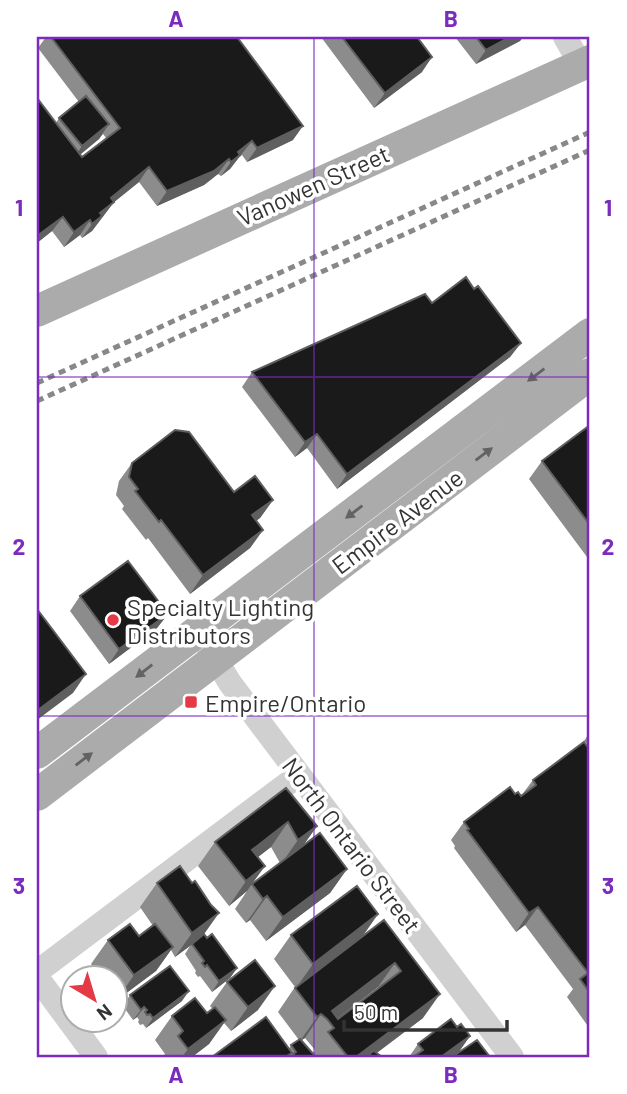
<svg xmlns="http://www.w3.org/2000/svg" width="627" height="1094" font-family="Barlow,sans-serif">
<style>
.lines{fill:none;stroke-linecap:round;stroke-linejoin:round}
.minor{stroke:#d0d0d0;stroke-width:24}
.major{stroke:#ababab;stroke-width:32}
.rail{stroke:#888;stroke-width:5;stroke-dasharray:7 5;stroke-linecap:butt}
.wall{fill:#8c8c8c;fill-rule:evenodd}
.shaded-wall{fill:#5f5f5f}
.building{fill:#1a1a1a;stroke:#5f5f5f;stroke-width:2;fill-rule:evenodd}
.oneway{fill:#636363}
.grid{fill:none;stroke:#7b2cbf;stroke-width:2;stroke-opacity:0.55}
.poi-dot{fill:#e63946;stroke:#fff;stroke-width:2.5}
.labels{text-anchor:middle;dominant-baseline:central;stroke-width:7;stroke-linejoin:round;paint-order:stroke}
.street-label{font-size:24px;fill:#333;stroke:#fff}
.poi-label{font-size:24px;fill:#333;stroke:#fff;text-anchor:start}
.neatline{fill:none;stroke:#7b2cbf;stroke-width:2.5}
.grid-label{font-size:23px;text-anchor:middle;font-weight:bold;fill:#7b2cbf}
</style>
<rect width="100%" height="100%" fill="#fff"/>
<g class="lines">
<path class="minor" d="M565,37L581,65
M198,630L230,683L512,1057
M37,972L299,775
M37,977L96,1057"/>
<path class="major" d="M37,311L590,61
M37,753L590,334
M37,795L590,374"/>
<path class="rail" d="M37,383L590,132
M37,401L590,150"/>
</g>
<path class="wall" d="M46,37H237L293,140L247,162L242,155L238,158L230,169L221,176L218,174L204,185L157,206L139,182L114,202L92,231L82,238L80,235L64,247L52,231L37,243V98L56,123L59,118L79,102L38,48ZM103,134L107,139L82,157L80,155L99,139Z
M321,37H417L422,72L374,108Z
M455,37H523L520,41L476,64Z
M474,289L521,343L510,357L337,489L307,448L295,457L242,387L252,372L432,303Z
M590,425V561L529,479L542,461Z
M132,463L234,492L273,500L260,518L256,521L263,530L250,548L190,594L148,538L146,540L122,509L124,506L116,495L119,481Z
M80,596L168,614L157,628L109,664L70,611Z
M590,732V1029L567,997L573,989L525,925L516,932L454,848L455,846L451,840L464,822L515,794L521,796L533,780L588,745L584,741Z
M286,788L317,826L302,847L347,869L330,893L266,941L250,920L246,923L235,909L247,891L229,906L198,866L215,842ZM271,847L280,863L253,884L258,857Z
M157,883L203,935L237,968L230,978L212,992L200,976L198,977L195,973L196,971L185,954L190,946L175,957L171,950L156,971L117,1000L116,998V978H102L91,964L108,940L139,936L153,926L140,907Z
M378,914L363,936L384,920L423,1018L377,1053L382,1057H212L289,1049L291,1045L299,1040L278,1012L295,987L274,959L291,935ZM378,987L379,988L338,1019V1018ZM305,1038L315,1050L313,1054L302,1040Z
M227,982L258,1010L231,1031L224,1023L209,1044L192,1057H163L165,1054L155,1040L172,1016L207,1013L213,1009L210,1006Z
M130,995L182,1001L146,1028L143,1024L140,1025L138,1022L139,1020L137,1017L133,1020L123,1006Z
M457,1027L470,1036L459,1052L490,1057H409L418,1044Z"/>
<path class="shaded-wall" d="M510,37H523L520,41L476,64L486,50Z
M432,57L422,72L374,108L385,93Z
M109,124L99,139L72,161L82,146Z
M303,126L293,140L247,162L257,148Z
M252,141L230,169L221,176L238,152Z
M229,159L218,174L204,185L157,206L167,191Z
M149,167L139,182L113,203L114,202L92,231L82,238L111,198Z
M63,217L52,231L37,243V236Z
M90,220L80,235L64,247L74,232Z
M521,343L510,357L337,489L347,474Z
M317,434L307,448L295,457L305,442Z
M273,500L260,518L239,533L252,515Z
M263,530L250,548L190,594L203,575Z
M168,614L157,628L109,664L119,649Z
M86,674L73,693L37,720V713L38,710Z
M288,822L271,847L238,872L252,850Z
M317,826L300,850L281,864L298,840Z
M265,866L247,891L229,906L246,881Z
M347,869L330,893L266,941L283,917Z
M267,896L250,920L246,923L263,899Z
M538,907L525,925L516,932L529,913Z
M219,913L202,937L175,957L192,933Z
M378,914L361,938L296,988L313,964Z
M173,947L156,971L117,1000L134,975Z
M395,963L378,987L330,1024L332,1011Z
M237,968L230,978L212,992L219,981Z
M275,986L258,1010L231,1031L248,1007Z
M189,991L182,1001L146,1028L153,1018Z
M440,994L423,1018L371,1057L369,1054L367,1057H356Z
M144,1007L137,1017L133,1020L141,1010Z
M321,1014L305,1038L300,1041L317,1017Z
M226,1020L209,1044L192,1057H182L188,1049Z
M470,1036L455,1057H441Z"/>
<path class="building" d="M51,37H237L303,126L257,148L252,141L238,152L240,155L231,162L229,159L214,171L167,191L149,167L111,198L114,202L100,213L102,216L92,224L90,220L74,232L63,217L37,236V98L82,157L120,128Z
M342,37H417L432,57L385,93Z
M476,37H510L486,50Z
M86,96L109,124L82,146L59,118Z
M466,277L474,289L478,286L521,343L347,474L317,434L305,442L252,372L425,294L432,303Z
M590,425V525L542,461Z
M175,430L189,432L234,492L255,476L273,500L252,515L263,530L203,575L161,520L159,522L135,491L138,489L129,477L132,463Z
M128,561L168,614L119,649L80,596Z
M37,609L86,674L38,710L37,708Z
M584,742L587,746L590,743V993L580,979L588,973L538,907L529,913L467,830L469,829L464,822L510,787L515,794L518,792L521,796L536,785L533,780Z
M286,788L317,826L298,840L288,822L252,850L265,866L246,881L215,842Z
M320,833L347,869L283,917L267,896L263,899L252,884Z
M180,866L192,883L195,881L211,905L219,913L192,933L157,883Z
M357,886L378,914L313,964L291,935Z
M384,920L440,994L356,1057H348L328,1032L334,1028L327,1019L321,1014L317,1017L295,988ZM395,963L401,971L338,1019L332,1011Z
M130,924L139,936L155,924L173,947L134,975L108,940Z
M204,934L207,938L212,934L237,968L219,981L207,965L205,967L202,963L204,961L192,944Z
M255,960L275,986L248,1007L227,982Z
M170,966L189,991L153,1018L150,1014L147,1015L145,1012L147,1010L144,1007L141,1010L130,995Z
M195,998L207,1013L215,1007L226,1020L188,1049L178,1036L183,1031L172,1016Z
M266,1017L292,1053L285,1057H212Z
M451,1019L457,1027L461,1024L470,1036L441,1057H413L423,1050L418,1044Z
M300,1039L316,1057H296L293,1054L296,1052L291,1045Z
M477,1040L490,1057H452Z
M374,1051L382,1057H372L369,1054Z"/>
<defs><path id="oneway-solid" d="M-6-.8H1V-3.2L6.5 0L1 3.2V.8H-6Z" transform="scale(1.75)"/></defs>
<g class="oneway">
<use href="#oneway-solid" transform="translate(536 375) rotate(143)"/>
<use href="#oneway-solid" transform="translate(484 454) rotate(-37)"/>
<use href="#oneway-solid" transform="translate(354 512) rotate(143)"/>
<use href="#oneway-solid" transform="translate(144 671) rotate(142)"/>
<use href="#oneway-solid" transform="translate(84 759) rotate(-37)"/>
</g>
<path class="grid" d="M314,37V1057M37,377H590M37,716H590"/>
<g class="poi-dot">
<circle cx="113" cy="620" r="7"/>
<rect x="184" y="695" width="14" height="14" rx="3.5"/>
</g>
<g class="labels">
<g class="street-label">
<text transform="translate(313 185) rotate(-24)">Vanowen Street</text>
<text transform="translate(397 521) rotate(-37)">Empire Avenue</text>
<text transform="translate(352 845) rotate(53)">North Ontario Street</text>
</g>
<g class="poi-label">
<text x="127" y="606">Specialty Lighting<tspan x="127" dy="28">Distributors</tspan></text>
<text x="205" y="702">Empire/Ontario</text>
</g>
</g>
<rect width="627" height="1094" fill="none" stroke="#ffffff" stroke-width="77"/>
<g transform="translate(94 999) rotate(142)"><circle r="33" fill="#ffffff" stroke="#adadad" stroke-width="2"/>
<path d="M0-5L12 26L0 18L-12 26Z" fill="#e63946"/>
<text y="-10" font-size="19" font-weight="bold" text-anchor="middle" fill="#333333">N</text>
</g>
<path d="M344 1020v10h163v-10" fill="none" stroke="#333333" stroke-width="3.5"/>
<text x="354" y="1020" font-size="21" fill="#333333" stroke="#ffffff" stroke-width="5" paint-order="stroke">50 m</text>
<rect x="38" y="38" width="550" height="1018" class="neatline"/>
<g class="grid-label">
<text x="176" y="27">A</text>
<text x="451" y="27">B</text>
<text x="19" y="216">1</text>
<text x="608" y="216">1</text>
<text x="19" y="555">2</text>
<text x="608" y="555">2</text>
<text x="19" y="894">3</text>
<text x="608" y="894">3</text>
<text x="176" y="1083">A</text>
<text x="451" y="1083">B</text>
</g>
</svg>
